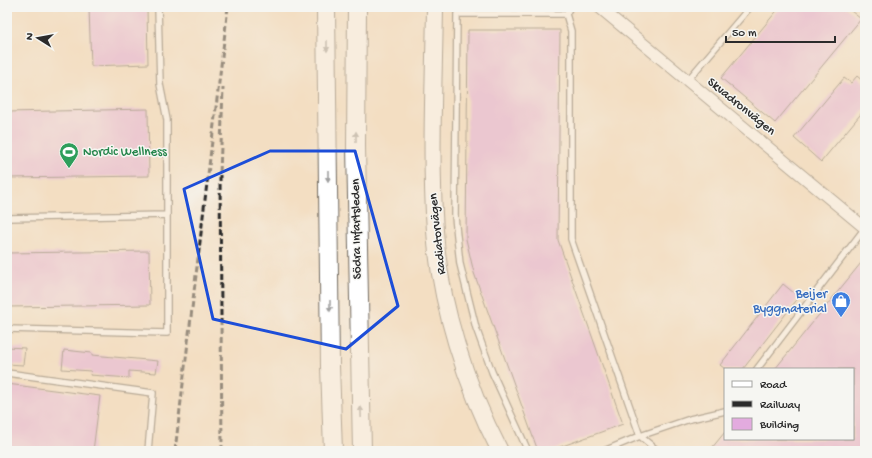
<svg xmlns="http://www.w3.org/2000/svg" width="872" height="458" font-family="'Gochi Hand',sans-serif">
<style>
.building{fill:#e3abdf}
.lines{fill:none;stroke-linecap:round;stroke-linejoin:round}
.lane-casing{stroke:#716a60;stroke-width:8}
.street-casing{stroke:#716a60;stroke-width:13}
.secondary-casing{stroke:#716a60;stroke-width:18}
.primary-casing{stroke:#716a60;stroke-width:20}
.lane{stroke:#fff;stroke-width:5.5}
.street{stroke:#fff;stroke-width:11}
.secondary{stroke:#fff;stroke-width:16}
.primary{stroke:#fff;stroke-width:18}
.rail{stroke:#2b2b2b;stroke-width:3;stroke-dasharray:6 3;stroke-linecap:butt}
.oneway{fill:#a0a0a0}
.marked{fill:none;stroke:#1d4ed8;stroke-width:3;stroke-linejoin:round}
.labels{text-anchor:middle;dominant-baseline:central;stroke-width:3;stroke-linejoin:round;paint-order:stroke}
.street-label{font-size:13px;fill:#2b2b2b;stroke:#f6f6f2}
.leisure-label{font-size:13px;fill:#27864d;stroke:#f6f6f2;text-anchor:start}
.shop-label{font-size:13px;fill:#366cbe;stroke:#f6f6f2;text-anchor:end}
</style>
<rect width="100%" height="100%" fill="#f6f6f2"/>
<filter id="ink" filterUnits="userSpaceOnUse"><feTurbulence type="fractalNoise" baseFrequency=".025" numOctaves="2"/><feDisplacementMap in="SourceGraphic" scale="8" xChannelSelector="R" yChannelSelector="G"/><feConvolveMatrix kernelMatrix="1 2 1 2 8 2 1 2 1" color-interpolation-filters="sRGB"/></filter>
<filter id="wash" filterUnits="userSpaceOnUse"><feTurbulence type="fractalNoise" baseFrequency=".012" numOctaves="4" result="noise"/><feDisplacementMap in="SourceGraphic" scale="16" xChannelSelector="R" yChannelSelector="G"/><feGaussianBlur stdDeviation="0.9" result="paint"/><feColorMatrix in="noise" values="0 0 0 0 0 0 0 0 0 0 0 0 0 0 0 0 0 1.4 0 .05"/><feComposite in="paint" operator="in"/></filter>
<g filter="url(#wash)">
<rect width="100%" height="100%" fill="#f3dec2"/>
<g id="blocks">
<path class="building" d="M147,7L148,64L91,66L89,8Z
M780,7H846L861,19L775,123L721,78Z
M468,30H560L558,240L623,424L549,451H538L474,273L466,239Z
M857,76L865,83V109L821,162L794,138L844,78L851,83Z
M148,109L149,176L7,178V112Z
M149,251L150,305L7,307V253Z
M861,263L865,266V451H714L711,449L725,432V439H853V369H775Z
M783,284L799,297L743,369H725L720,365Z
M7,347L25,348L23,365L7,364Z
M64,350L92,353V355L158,361L156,373L129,371V378L90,375L91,371L62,369Z
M7,384L100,396L93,451H7Z"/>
</g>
</g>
<g filter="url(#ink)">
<use href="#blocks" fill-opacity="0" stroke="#716a60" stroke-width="1"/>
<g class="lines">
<defs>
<path id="lane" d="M158,7L160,84L167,120V215
M566,14L571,31V239L640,436L604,451
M687,81L750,7
M7,218L167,215V333L7,329
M757,369L865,228
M7,373L153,393L148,451
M528,451L492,372L476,328L460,264L455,217L457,14H566L570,7
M658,451L640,436L690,419L725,411"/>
<path id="street" d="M599,7L865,228"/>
<path id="secondary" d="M435,7C434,82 430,157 435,231C440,305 466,386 500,451"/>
<path id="primary" d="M326,7L330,366L333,451
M357,7L356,146L362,451"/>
</defs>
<use href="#lane" class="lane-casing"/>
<use href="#street" class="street-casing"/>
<use href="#secondary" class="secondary-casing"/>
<use href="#primary" class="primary-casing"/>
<use href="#lane" class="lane"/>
<use href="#street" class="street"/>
<use href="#secondary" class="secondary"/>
<use href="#primary" class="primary"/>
<path class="rail" d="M175,451L228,7
M222,451L220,175L223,88"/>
</g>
<defs><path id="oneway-solid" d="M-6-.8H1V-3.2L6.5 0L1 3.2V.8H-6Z"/></defs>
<g class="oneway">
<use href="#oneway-solid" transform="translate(327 46) rotate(90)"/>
<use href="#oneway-solid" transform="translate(356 137) rotate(-90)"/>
<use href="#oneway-solid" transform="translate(328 176) rotate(90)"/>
<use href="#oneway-solid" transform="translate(330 306) rotate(90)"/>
<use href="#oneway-solid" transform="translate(361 412) rotate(-92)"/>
</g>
</g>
<path d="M0 0H872V458H0ZM270,151H355L398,306L346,349L213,319L184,189Z" fill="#f3dec2" fill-opacity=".55" fill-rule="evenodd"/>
<path class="marked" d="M270,151H355L398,306L346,349L213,319L184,189Z"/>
<defs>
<symbol id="stadium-pin" viewBox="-11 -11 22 30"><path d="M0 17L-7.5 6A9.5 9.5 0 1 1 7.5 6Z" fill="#2e9e5b" stroke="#f6f6f2"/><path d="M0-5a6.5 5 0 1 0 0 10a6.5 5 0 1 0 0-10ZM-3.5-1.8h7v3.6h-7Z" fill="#fff"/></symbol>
<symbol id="shop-pin" viewBox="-11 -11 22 30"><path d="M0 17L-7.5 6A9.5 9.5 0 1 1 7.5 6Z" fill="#3f7fe0" stroke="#f6f6f2"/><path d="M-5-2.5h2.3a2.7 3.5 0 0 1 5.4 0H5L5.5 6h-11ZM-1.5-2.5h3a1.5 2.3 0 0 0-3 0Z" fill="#fff"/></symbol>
</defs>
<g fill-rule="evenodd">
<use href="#stadium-pin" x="58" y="141" width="22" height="30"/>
<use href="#shop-pin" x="830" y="290" width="22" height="30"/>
</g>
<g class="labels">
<g class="street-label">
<text transform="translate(741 107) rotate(39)">Skvadronvägen</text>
<text transform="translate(357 229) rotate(-91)">Södra Infartsleden</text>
<text transform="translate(438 234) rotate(-96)">Radiatorvägen</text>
</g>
<g class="leisure-label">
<text x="83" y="152">Nordic Wellness</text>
</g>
<g class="shop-label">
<text x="827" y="294">Beijer<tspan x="827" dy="15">Byggmaterial</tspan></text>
</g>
</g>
<rect width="872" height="458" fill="none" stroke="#f6f6f2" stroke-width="24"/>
<rect x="724" y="368" width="130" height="72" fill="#f6f6f2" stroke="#a5a5a2"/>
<rect x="732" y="381" width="20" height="6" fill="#ffffff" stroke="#a5a5a2"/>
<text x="760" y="388" font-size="12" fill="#2b2b2b">Road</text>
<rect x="732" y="401" width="20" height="6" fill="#2b2b2b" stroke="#a5a5a2"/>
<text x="760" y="408" font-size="12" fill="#2b2b2b">Railway</text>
<rect x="732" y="418" width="20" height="12" fill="#e3abdf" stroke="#a5a5a2"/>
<text x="760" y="428" font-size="12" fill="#2b2b2b">Building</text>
<g transform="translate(38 38) rotate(281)" stroke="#f6f6f2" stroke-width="3" paint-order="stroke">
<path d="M0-3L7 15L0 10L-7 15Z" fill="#2b2b2b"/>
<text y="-6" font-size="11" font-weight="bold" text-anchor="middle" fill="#2b2b2b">N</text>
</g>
<path d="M726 36v6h109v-6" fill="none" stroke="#2b2b2b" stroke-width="2"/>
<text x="732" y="36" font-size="12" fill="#2b2b2b" stroke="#f6f6f2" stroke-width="3" paint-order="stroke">50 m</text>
</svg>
